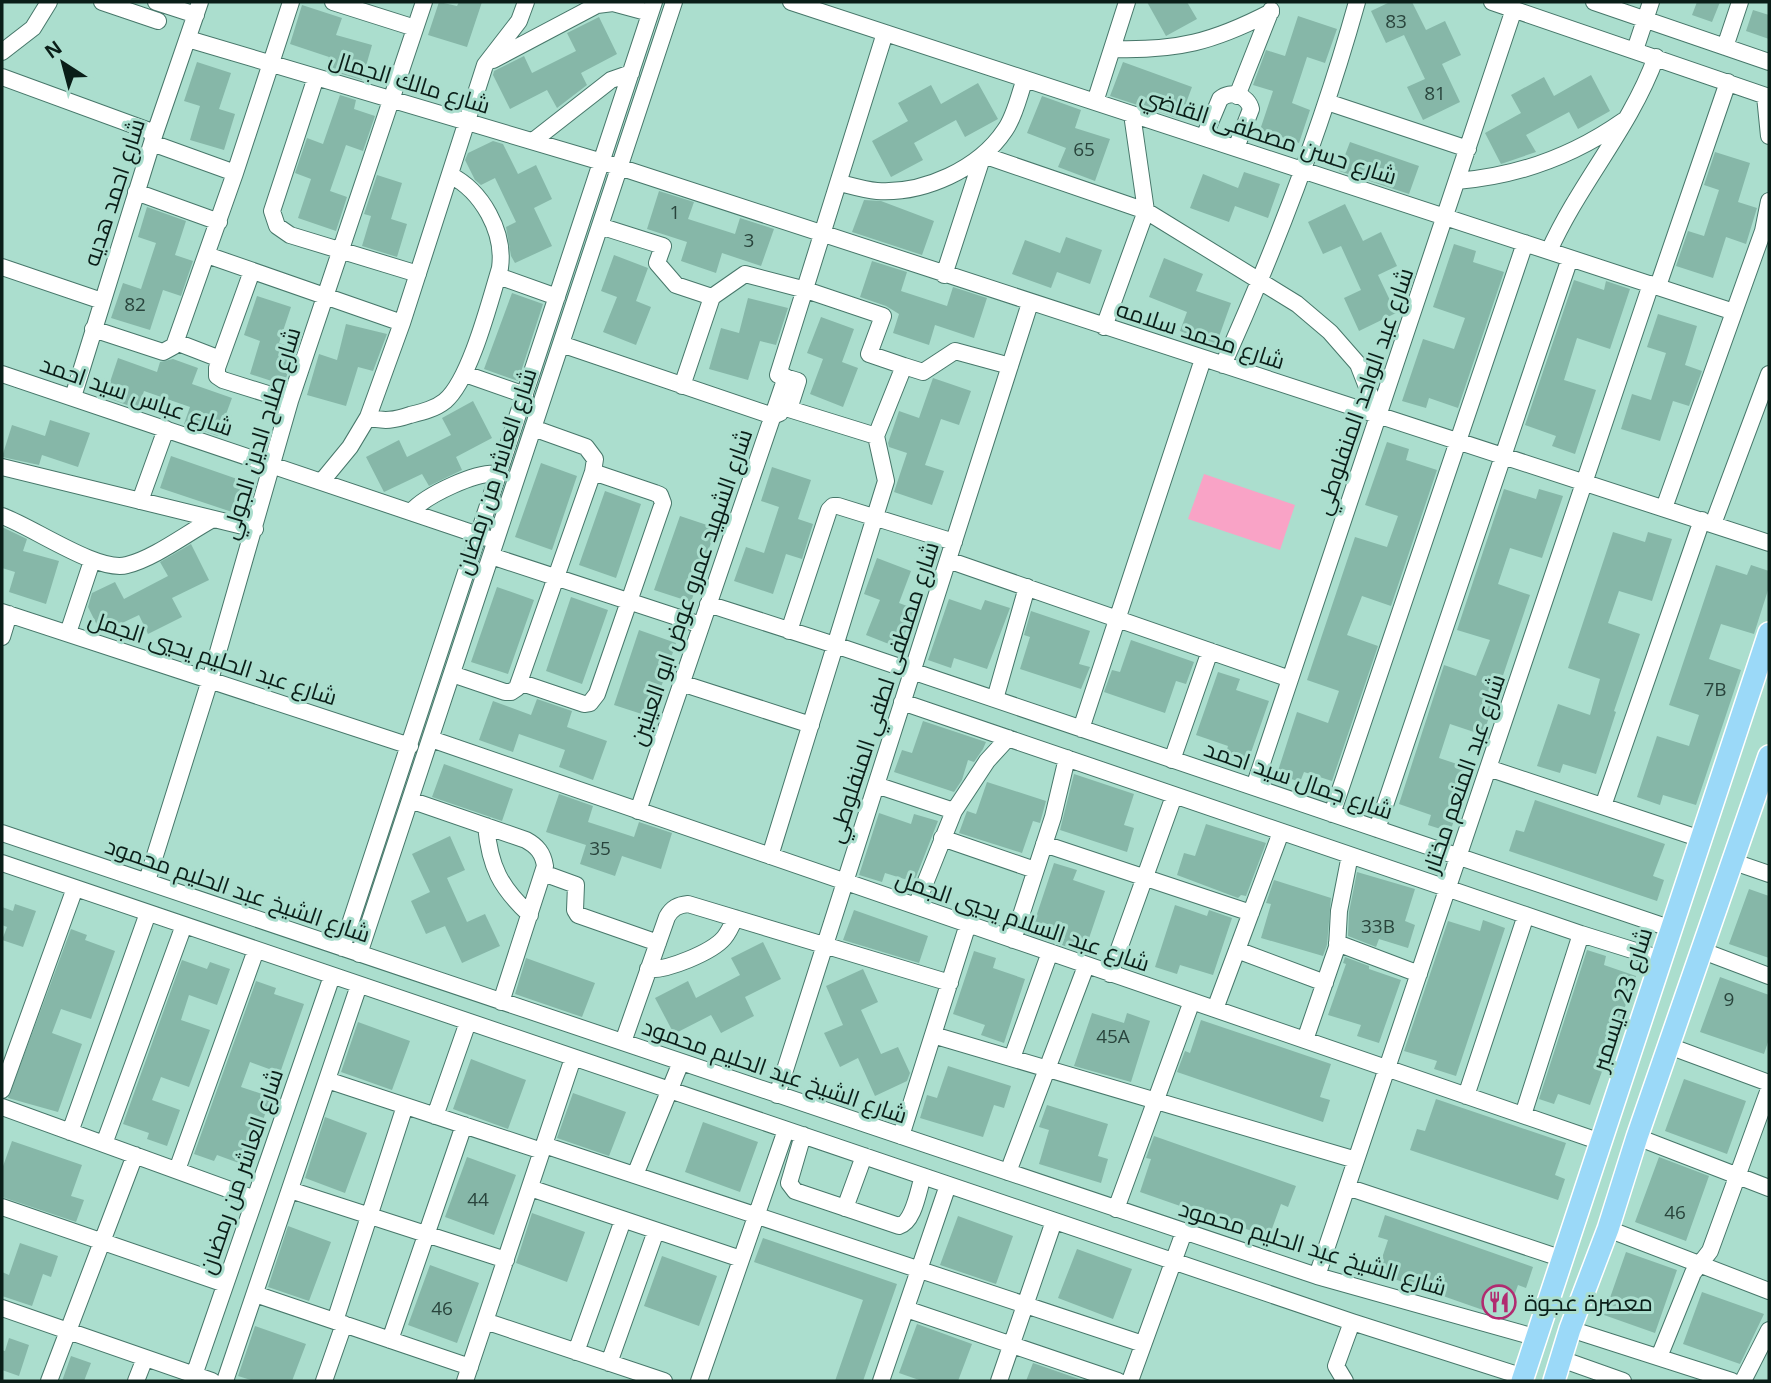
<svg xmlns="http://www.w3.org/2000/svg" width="1771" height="1383" font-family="'Open Sans',Cairo,sans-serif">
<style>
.green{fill:#f9a3c6}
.building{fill:#86b7a8}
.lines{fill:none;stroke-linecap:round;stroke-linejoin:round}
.minor-casing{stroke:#47776a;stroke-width:18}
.major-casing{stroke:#fff;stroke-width:24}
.minor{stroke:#fff;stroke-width:16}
.major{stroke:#9bd9f8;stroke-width:21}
.labels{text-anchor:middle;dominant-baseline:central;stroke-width:6;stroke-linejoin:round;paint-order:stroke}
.number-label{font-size:19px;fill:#29443c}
.street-label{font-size:23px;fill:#0a1e18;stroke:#abdece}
.poi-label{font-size:23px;fill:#0a1e18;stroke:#abdece;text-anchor:start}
</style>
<rect width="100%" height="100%" fill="#abdece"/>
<path class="green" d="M1204,474L1295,505L1280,550L1188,519Z"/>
<path class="building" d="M439,2L457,6L459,2H482L467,47L428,35Z
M1147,2H1187L1197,19L1166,36Z
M1390,2H1412L1426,30L1445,21L1461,55L1442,64L1460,102L1423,120L1407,87L1425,79L1404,35L1386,43L1371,11Z
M1697,2H1720L1712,22L1692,15Z
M302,5L342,18L336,35L372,45L362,80L325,69L329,57L290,44Z
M1753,10L1769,15V39L1746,31Z
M1298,16L1337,29L1325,63L1307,57L1292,103L1310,110L1299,143L1260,130L1273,91L1253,85L1266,50L1285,56Z
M599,17L617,54L581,73L587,85L557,108L547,90L510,109L493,75L494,71L524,56L532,73L576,51L567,33Z
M197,62L231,73L219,109L235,114L224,150L190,140L200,106L184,101Z
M1123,62L1192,87L1180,119L1110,96Z
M1591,75L1610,111L1578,129L1569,112L1526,135L1536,152L1501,164L1485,133L1521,113L1511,95L1544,77L1554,96Z
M978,83L998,119L965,137L956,120L914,143L923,160L891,177L872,141L908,121L898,103L931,85L941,104Z
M340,95L356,100L354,109L375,116L363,151L346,145L330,191L347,197L336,231L298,218L311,179L295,173L307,138L323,144Z
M1042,96L1081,110L1075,128L1110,139L1095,181L1058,167L1066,148L1027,133Z
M493,141L503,144L518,174L536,165L552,199L534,208L552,246L515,263L511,256L506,227L516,222L495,178L481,185L475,180L465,160L468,153Z
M1350,142L1419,166L1409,194L1339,171Z
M1715,152L1750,163L1738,202L1757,208L1746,244L1726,237L1713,278L1676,266L1688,231L1704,236L1719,190L1704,185Z
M1244,172L1280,184L1268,218L1235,206L1229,222L1190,208L1203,174L1238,188Z
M377,175L402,183L391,219L407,224L397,257L362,246L371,216L364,214Z
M659,191L694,202L688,219L735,234L740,218L774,229L761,266L722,253L716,273L681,261L687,242L647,229Z
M864,200L881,201L934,221L922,255L852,232Z
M1345,204L1363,241L1381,232L1397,266L1378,275L1396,313L1359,331L1344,298L1361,290L1341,246L1323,254L1308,222Z
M147,207L186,221L175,255L193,261L181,296L163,290L150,330L111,318L123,283L141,289L156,243L138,237Z
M1066,237L1102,250L1090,284L1057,272L1051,288L1012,274L1025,240L1060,253Z
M1454,244L1476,251L1473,262L1504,272L1458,408L1429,398L1426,408L1402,401L1423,339L1454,349L1465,318L1433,307Z
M614,255L648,268L636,301L651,307L636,345L603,332L617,297L601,291Z
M1164,258L1203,274L1196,291L1231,303L1216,345L1180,331L1187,312L1149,297Z
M872,261L907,272L901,291L947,306L953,287L987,298L974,338L935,325L929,345L893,333L899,314L886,306L860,297Z
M1574,280L1604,290L1606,281L1630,289L1610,349L1577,338L1564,380L1596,390L1575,454L1552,446L1556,436L1525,425Z
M512,293L543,304L518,381L484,369Z
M257,296L291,307L279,343L295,348L284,385L250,374L260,341L244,335Z
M748,298L788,308L776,345L760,341L748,380L709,369L721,328L739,333Z
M1658,314L1697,326L1685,365L1702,371L1689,406L1673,401L1660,441L1621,429L1632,394L1651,400L1666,353L1647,347Z
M821,317L854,329L842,362L858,368L843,407L810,394L823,359L807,353Z
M346,324L387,334L373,371L358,367L346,406L307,395L319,354L337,360Z
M118,358L157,372L160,362L173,359L198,368L192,384L232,398L218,436L184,424L190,407L144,391L138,409L105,397Z
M933,378L971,391L959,425L941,419L925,465L944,471L932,505L894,492L907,453L889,447L888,443L899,411L919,418Z
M473,401L492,438L456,457L462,470L429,486L422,474L384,492L366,457L399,440L407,457L451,435L442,418Z
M50,420L90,433L78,467L42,455L39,465L2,457L12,425L45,436Z
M1387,442L1409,449L1406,460L1437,470L1391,606L1362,596L1347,635L1378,646L1332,781L1304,772L1300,782L1277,774L1297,712L1328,723L1339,691L1307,680L1355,537L1387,547L1398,516L1365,505Z
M171,456L243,481L232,512L160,488Z
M541,463L577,476L552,550L515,537Z
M772,467L811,480L798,519L813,524L802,559L786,554L773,594L734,581L746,547L764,553L779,507L761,501Z
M1504,489L1536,499L1539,489L1563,496L1542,558L1510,548L1498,584L1530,595L1483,735L1450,724L1439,758L1472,769L1450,832L1428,825L1431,815L1399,804L1444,665L1476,676L1490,640L1457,630Z
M605,491L641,504L616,578L579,565Z
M680,516L716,528L691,602L654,590Z
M2,527L27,539L23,551L59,561L46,604L9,592L15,572L2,568Z
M1613,532L1645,542L1648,532L1672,539L1652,601L1619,591L1608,623L1640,634L1614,711L1616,712L1596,774L1563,764L1560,773L1537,766L1558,704L1590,715L1600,679L1568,668Z
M191,544L209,580L172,598L182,617L148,634L139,615L101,633L88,607L92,593L115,582L124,599L168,576L160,562Z
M877,558L911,571L899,603L915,609L899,648L866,635L880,600L864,594Z
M1716,565L1747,575L1751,565L1769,571V587L1754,634L1721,624L1709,659L1741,670L1696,805L1663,795L1660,805L1637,797L1657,736L1689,746L1699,715L1669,705Z
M497,587L534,600L508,674L471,662Z
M571,597L608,610L582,684L546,671Z
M949,599L981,610L985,600L1010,608L987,669L954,658L951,668L928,660Z
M1031,611L1090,631L1079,664L1090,667L1081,689L1020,669L1030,637L1024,635Z
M639,630L676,643L651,717L614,705Z
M1131,640L1194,662L1186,684L1176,681L1165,713L1104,692L1112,670L1120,672Z
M1218,672L1240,679L1236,690L1269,701L1247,764L1225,756L1228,746L1196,735Z
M537,699L572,711L567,727L607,741L593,780L559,767L565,750L519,734L513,752L479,740L493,701L531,715Z
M923,721L986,742L983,749L974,762L968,760L962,780L954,792L894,772L902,750L912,753Z
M444,764L513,789L502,821L432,797Z
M1074,774L1134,794L1124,825L1134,828L1127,852L1060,830Z
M987,782L1046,801L1040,823L1033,821L1022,853L959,833L967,811L976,814Z
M559,794L593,806L588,822L634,837L639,822L672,833L661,869L622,856L615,876L580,864L586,845L546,832Z
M1535,800L1665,844L1653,876L1664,880L1657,901L1509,851L1516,830L1524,832Z
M879,813L911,824L914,814L938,821L914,882L885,873L882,882L859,875Z
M1206,824L1266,843L1246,896L1241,895L1238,898L1177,875L1184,853L1195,856Z
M450,836L465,870L447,878L467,922L485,914L500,946L462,963L445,926L426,934L411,901L430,892L412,854Z
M1054,863L1077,870L1073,880L1105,891L1084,953L1062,945L1065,937L1033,926Z
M1357,872L1415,889L1405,921L1415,925L1408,948L1379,939L1376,947L1348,936L1349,912Z
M1274,880L1331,898L1327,945L1323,956L1261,938L1271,904L1266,903Z
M1749,889L1769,896V958L1729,944Z
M15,904L36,911L23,947L2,940L7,927L2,925V907L13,911Z
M1175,905L1207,916L1209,910L1232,918L1213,975L1180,965L1177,974L1155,967Z
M854,910L928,936L919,963L843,940Z
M1483,920L1505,928L1456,1076L1434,1069L1437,1061L1404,1051L1448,921L1480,931Z
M71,929L87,935L85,940L115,951L91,1019L61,1009L52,1033L82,1044L58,1112L8,1098Z
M763,942L781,979L745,997L754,1016L721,1033L711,1015L674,1034L655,998L688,981L696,998L740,975L731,958Z
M1587,950L1606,956L1604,965L1636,976L1590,1105L1558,1094L1554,1104L1539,1099Z
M974,951L996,958L993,968L1025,979L1004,1043L981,1035L985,1025L953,1014Z
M1345,957L1369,966V969L1401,980L1379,1043L1357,1036L1361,1025L1328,1015L1346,964L1343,963Z
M526,958L595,983L582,1017L515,994Z
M182,960L207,969L210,962L230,969L217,1005L189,995L181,1020L210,1030L189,1087L161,1077L152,1100L180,1110L167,1146L147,1139L149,1133L123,1124Z
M863,969L878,1002L861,1010L881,1054L898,1047L910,1073L907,1081L875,1096L858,1058L840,1067L824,1033L843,1025L826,986Z
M1720,977L1769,995V1039L1764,1054L1700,1032Z
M256,981L276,988L274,994L304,1004L280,1073L250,1062L241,1087L271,1097L247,1166L217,1155L214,1161L194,1154Z
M1092,1013L1124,1023L1127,1013L1150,1021L1131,1082L1074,1066Z
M1201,1020L1331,1064L1320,1097L1330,1100L1323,1122L1177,1072L1185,1051L1190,1053Z
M358,1022L410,1041L392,1090L341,1072Z
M471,1059L526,1080L508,1129L453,1109Z
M948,1066L1011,1086L1004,1108L994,1105L983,1137L920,1118L927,1095L937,1098Z
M1684,1079L1746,1101L1727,1154L1665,1131Z
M573,1093L626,1112L609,1156L557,1138Z
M1436,1099L1566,1143L1555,1175L1565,1179L1558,1200L1410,1150L1417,1129L1425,1131Z
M1047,1105L1108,1124L1098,1156L1108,1159L1101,1183L1039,1164L1049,1130L1039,1127Z
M325,1117L367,1133L345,1193L305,1178Z
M703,1122L758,1142L740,1192L685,1172Z
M1154,1136L1296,1186L1288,1207L1281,1204L1269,1237L1140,1192L1151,1159L1146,1158Z
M12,1141L82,1165L71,1196L84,1200L76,1222L2,1197V1169Z
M467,1157L516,1175L494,1235L445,1217Z
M1659,1157L1709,1176L1686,1241L1635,1222Z
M532,1213L585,1232L567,1282L516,1263Z
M1385,1215L1533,1267L1526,1288L1518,1285L1506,1318L1377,1273L1388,1240L1378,1237Z
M958,1216L1013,1236L996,1284L940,1265Z
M288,1226L331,1242L309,1301L268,1287Z
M763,1238L897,1284L863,1381H835L863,1300L754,1262Z
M20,1243L58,1256L51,1277L43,1274L32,1306L2,1296V1272L9,1275Z
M1077,1249L1132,1269L1113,1319L1058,1298Z
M1626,1252L1677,1270L1655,1333L1604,1315Z
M662,1256L717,1276L699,1326L644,1306Z
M430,1265L479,1283L457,1343L408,1325Z
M1702,1292L1764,1314L1740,1364L1683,1344Z
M917,1324L972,1344L958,1381H922L899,1373Z
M255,1326L306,1344L292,1381H254L238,1376Z
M9,1338L29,1345L19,1376L2,1370V1350L5,1351Z
M71,1356L91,1363L84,1381H62Z
M1033,1363L1082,1380L1081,1381H1026Z"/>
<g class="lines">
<defs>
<path id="minor" d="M102,2L158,21
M156,2L196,15
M333,2L415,28
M791,2L1734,312
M1492,2L1769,97
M1594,2L1769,62
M188,39L619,167L1769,543
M1725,47L1740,2
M1112,49C1177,51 1213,42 1271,12
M1635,50L1651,2
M2,52L33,28L49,2
M493,60L597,5L613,3L650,13
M2,77L155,133
M316,77L272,211L277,226L290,235L418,274
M1237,96L1271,10
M1765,96L1769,136
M1095,102L1127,2
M1327,102L1468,149
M1204,137L1220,99C1231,89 1248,96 1251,109L1236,148
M533,141L611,80L631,73
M152,143L235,173
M1457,181C1519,176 1573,156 1623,121
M840,183C852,186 865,190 877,191C924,194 979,169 1005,130C1015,116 1019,95 1025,79
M136,192L219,222
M600,226L663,246L657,263L676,285L712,297L682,386
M1549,251C1580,182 1630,128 1656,57
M207,255L402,323
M2,267L102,301
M252,271L217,368V376L223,380L290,401
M944,275L983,155L1146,211L1297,304L1330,332L1358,364L1378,415
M498,276L557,297
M1658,286L1728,82
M712,297L745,274L806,290L883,316L869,354L904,366L876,436L886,481L770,856
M1104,327L1146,211L1132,114
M93,329L163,352L174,346L235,173L291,2
M176,342L220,359
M561,344L773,416L780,413
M1223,365C1276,247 1322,127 1357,2
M904,366L923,372L955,351L1010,366
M2,374L487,538
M465,374L525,395
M73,397L155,133L200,2
M368,417C384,422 395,420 410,415C422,412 435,409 445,401C470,380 490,301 500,268C505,232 482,191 450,175
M876,436L789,409L798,381L778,375L885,33
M2,467L255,529
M322,481L350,447L368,417L402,323L485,65L519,21L526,2
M140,501L166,429
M1664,508L1763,231L1769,201
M411,512C426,495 478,470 500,474
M2,516C33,527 98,573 127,565C155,558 187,533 213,519
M1713,524L1769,374
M491,556L701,625
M948,560L1290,679
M708,604L835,645L1672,929
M2,612L410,746
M789,631L829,510L833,506H838L954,542
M68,633L92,561
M2,637L9,614
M452,674L505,692H511L517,688L593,472L595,459L586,447L533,428
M519,682L584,704L590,703L597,694L663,503L660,495L655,493L593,472
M681,683L811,725
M995,699L1027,587
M902,702L1581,934L1661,959
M1081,729L1203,359
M431,739L1601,1142
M1172,760L1210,651
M1488,768L1701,839
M876,785L954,811
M1254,787L1514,9
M410,800L526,840C537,846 543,853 545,866L501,1002
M1603,806L1702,520
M638,811L786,377
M1332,814L1525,243
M486,826C490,867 500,887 530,915
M1377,829L1570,258
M2,833L1317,1276L1538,1338
M942,838L1035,870
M1044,844L1251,913
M1734,862L1769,874
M2,863L1352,1322L1524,1377
M543,873L576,885L575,910L578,915L658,943
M147,881L210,680L290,401L424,2
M916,906L954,811L987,761L1008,738
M1013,940L1053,817L1067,758
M1337,943L1419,974
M342,948L654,2
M1237,950L1325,983
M1703,951L1769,976
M359,954L674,2
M648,969C667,971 712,952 724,938C729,932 732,925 735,918
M1110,974L1174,796
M1215,1009L1281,832
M933,1035L1356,1160
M1305,1040L1337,947L1339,911L1350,855
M623,1042L667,917C672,908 678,905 688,904L950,983
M1669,1046L1769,1083
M1012,1058L1050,952
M327,1080L542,1151
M2,1090L75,888
M777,1095L1030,303
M1466,1096L1526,915
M2,1107L255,1199
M1523,1115L1581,934
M435,1116L468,1022
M70,1132L148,913
M803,1135L789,1183L795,1191L899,1226C914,1222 918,1191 923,1176
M901,1136L968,924
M1637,1137L1769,1188
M104,1144L184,925
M544,1145L1143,1344
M177,1170L256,950
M1008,1172L1086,966
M635,1175L681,1062
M1347,1187L1563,1259
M530,1188L741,1259
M290,1190L506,1260
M2,1207L225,1284
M845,1208L864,1156
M1116,1209L1192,1001
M1608,1229L1769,1291
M1317,1276L1651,284
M255,1294L470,1367
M2,1308L212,1381
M906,1309L1118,1381
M335,1321L405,1106
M485,1321L664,1381
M1570,1329L1732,1381
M390,1340L464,1125
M576,1352L623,1220
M1659,1357L1693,1273L1710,1251L1769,1089
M1561,1359L1623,1381
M609,1363L656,1231
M49,1381L135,1155
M136,1381L145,1358
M192,1381L332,976
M225,1381L359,985
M324,1381L344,1324
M465,1381L573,1058
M699,1381L786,1130
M881,1381L948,1185
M999,1381L1054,1221
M1130,1381L1184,1232
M1345,1381L1336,1366L1352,1322
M1743,1381L1769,1330"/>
<path id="major" d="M1522,1381L1769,633
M1554,1381L1570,1329L1608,1229L1637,1137L1769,756"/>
</defs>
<use href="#minor" class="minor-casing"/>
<use href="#major" class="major-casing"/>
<use href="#minor" class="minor"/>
<use href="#major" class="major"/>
</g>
<defs>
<symbol id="restaurant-ring" viewBox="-11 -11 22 22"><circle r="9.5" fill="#abdece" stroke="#b12b70" stroke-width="1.5"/><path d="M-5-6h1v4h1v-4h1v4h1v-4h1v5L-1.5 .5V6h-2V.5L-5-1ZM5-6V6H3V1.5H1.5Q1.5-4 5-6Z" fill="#b12b70"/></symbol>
</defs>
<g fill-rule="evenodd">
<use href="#restaurant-ring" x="1480" y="1283" width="38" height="38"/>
</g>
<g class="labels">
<g class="number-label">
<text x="1396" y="21">83</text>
<text x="1435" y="93">81</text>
<text x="1084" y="149">65</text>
<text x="675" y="212">1</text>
<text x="749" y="240">3</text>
<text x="135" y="304">82</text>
<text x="1715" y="689">7B</text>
<text x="600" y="848">35</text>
<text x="1378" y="926">33B</text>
<text x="1729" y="999">9</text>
<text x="1113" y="1036">45A</text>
<text x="478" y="1199">44</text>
<text x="1675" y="1212">46</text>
<text x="442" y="1308">46</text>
</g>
<g class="street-label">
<text transform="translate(410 81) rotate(17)">شارع مالك الجمال</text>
<text transform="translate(1269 135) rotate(18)">شارع حسن مصطفى القاضي</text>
<text transform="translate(113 192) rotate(-72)">شارع احمد هديه</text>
<text transform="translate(1201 334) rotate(18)">شارع محمد سلامه</text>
<text transform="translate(1363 391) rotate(-71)">شارع عبد الواحد المنفلوطي</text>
<text transform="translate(137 395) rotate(19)">شارع عباس سيد احمد</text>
<text transform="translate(260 433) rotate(-73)">شارع صلاح الدين الجولي</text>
<text transform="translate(495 471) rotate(-72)">شارع العاشر من رمضان</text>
<text transform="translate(690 587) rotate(-71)">شارع الشهيد عمرو عوض ابو العينين</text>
<text transform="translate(213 657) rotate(18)">شارع عبد الحليم يحيي الجمل</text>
<text transform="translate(882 692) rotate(-72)">شارع مصطفى لطفي المنفلوطي</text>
<text transform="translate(1463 773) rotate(-71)">شارع عبد المنعم مختار</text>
<text transform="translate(1299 779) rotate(19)">شارع جمال سيد احمد</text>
<text transform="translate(238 889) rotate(19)">شارع الشيخ عبد الحليم محمود</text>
<text transform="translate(1023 920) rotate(19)">شارع عبد السلام يحيي الجمل</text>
<text transform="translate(1621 999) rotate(-72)">شارع 23 ديسمبر</text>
<text transform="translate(775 1070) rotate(19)">شارع الشيخ عبد الحليم محمود</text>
<text transform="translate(240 1171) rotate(-71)">شارع العاشر من رمضان</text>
<text transform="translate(1313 1247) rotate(17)">شارع الشيخ عبد الحليم محمود</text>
</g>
<g class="poi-label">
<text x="1524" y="1302">معصرة عجوة</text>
</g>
</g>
<rect width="1771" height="1383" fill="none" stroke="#0a1e18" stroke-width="7"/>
<g transform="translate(63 63) rotate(324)" stroke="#abdece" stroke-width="5" paint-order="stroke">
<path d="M0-5L12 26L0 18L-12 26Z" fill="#0a1e18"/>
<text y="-10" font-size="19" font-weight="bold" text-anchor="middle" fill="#0a1e18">N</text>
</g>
</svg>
